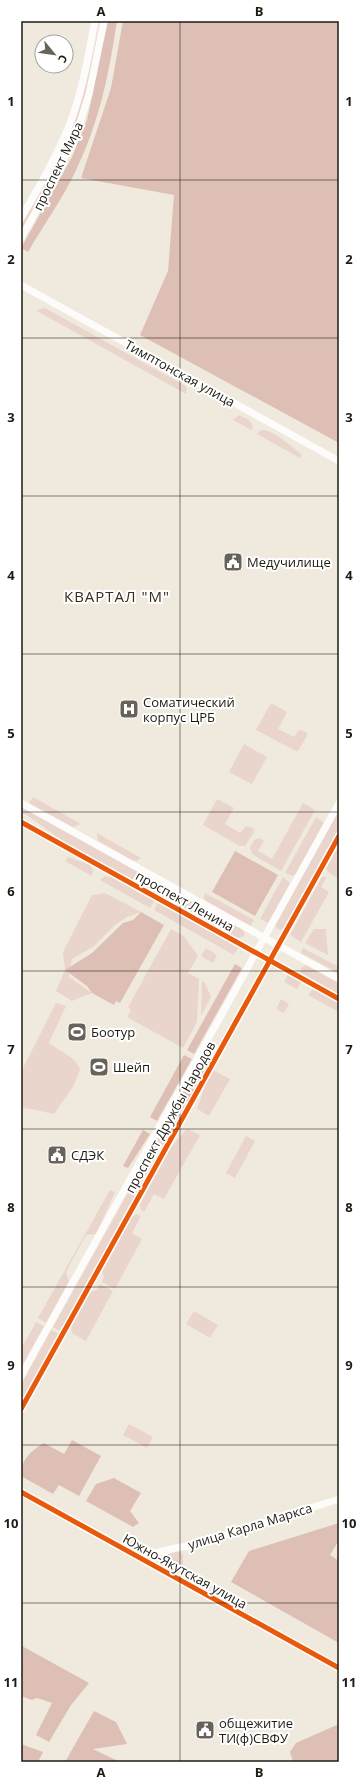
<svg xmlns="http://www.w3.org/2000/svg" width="360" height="1783" font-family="'Open Sans',sans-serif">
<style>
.green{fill:#ead5cc}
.forest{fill:#debfb6}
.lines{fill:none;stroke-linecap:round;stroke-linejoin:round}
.minor{stroke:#fdfcfa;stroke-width:7}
.cycleway-casing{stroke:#fff;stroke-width:8}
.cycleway{stroke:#e8590c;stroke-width:5}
.grid{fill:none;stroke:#1e1b12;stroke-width:1;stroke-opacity:0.55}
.labels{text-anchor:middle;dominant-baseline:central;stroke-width:4;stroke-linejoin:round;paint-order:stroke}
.street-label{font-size:13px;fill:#1e1b12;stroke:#fff}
.poi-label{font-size:13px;fill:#1e1b12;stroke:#fff;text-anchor:start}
.quarter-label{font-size:15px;letter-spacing:1px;fill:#362f1b;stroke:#fff}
.neatline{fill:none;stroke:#1e1b12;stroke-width:1.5}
.grid-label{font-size:13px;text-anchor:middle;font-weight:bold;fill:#1e1b12}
</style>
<rect width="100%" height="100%" fill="#efeadd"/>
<path class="green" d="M100,21H103C95,55 90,92 77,125C62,162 40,197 21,231V226C39,194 63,156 75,122C86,89 93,55 100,21Z
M45,308L184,385L187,388L186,394L37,311L39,309Z
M239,415C246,419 255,421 252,430L233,420Z
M261,430C273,429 292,447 302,455L300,458L257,434Z
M271,703L287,712L278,729L294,737L299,730L307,732V736L298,751L294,750L256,730Z
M244,744L267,757L252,784L229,772Z
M33,797L81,824L73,827L29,803Z
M217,799L234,808L225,824L240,833L246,826L253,828L254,832L245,846H240L203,825Z
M303,803L315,810L281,871L252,854L250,847L254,840L259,838L264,841L258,851L272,859Z
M21,807L163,886L158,894L67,844L21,811Z
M339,810V829L284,928L280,930L276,927V924Z
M316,817L324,823L296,874L293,876L285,873Z
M97,833L141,858L137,861L132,860L98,841Z
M339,845V874L337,878L329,873L326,869Z
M68,857L90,865L93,870L92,876L65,861Z
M105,876L111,877L154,901L150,908L100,880Z
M283,877L289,882V885L268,923L260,919Z
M322,877H327L321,887L329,892L301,942L291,936V933Z
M167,888L242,929L245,933L243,937L237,938L162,896Z
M105,893L141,912L127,917L115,925L93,947L72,959L69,977L92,993L72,1001L56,991L65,970L63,952L92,895Z
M205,893L254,920L250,926L206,901L204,898Z
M158,902L239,947L234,955L154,910Z
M171,929L184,936L198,956L188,973L199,979L197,1022L183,1048L127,1017L131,1010L128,1007Z
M314,929H326L328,955L305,943Z
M206,948L217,955L213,963L201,956Z
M303,948L339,967V973L301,953Z
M306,965L339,983V994L301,973V968Z
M288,974L301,982L297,989L284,982Z
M202,981L205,983L211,997L201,1016Z
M312,990L317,991L339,1003V1012L308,995Z
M281,999L289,1004L284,1013L276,1009Z
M56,1003L66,1006L49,1043C58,1050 78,1058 80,1070L73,1087L54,1114L21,1107V1072Z
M213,1070L230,1079L209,1116L197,1109L206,1083Z
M173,1127L60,1331L53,1327L163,1130Z
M187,1129L200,1135L164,1199L154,1194L144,1212L141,1210L140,1204L171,1147Z
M246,1136L255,1141L235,1178L226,1173Z
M110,1190L115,1192L96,1234L86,1235L66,1272L69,1281L46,1323L38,1318Z
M136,1214L141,1216L132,1233L142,1239L115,1289L102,1282L104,1277L102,1272L132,1217Z
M100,1284L113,1291L86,1341L72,1333L71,1327L91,1291L97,1290Z
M194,1311L218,1325L210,1338L186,1324Z
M36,1322L44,1326L21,1368V1349Z
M51,1330L59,1334L21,1402V1385Z
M129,1424L153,1437L147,1448L123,1435Z
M179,1551L183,1555V1565L179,1570C173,1570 165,1565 162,1560L166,1555Z"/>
<path class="forest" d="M108,21H117C109,73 100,120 77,168C64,197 44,224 28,252L21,248L72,157L87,120Z
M123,21H339V443L140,335L168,271L174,195L81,178L111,88Z
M235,851L278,875L255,916L212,892Z
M141,912L164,925L120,1003L116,1001L114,1005L92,993L87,986L65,970L92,953L123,923L133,920Z
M235,964L242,968L194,1054L187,1050Z
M184,1055L192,1059L157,1121L150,1117Z
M200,1062L207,1066L176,1122L165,1125Z
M143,1130L150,1134L128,1168L123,1166Z
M72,1440L101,1456L79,1496L59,1485L53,1494L21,1476C21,1459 31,1451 44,1443L64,1454Z
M114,1478L141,1493L130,1511L139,1523L133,1527L86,1501L96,1484Z
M339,1523V1540L330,1555L339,1561V1643L231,1582L249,1551Z
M22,1646L89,1683L71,1705L49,1742L36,1735L52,1703L37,1698L32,1700L21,1696V1658H23Z
M94,1711L116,1722L127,1744L93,1749L120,1762H65Z
M339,1724V1762H293L290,1752L296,1743Z
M21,1744L43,1752L38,1762H21Z"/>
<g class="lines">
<path class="minor" d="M21,218C39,187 57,156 70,123C83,90 88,55 95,21
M21,238L54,179L78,129L89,94L104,21
M21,285L339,461
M21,803L339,979
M21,822L339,999
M21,1376L339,803
M21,1409L339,836
M21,1492L339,1668
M138,1557L180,1547L191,1546L339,1499"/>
<defs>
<path id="cycleway" d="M21,822L339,999
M21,1409L339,836
M21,1492L339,1668"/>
</defs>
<use href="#cycleway" class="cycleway-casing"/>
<use href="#cycleway" class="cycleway"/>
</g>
<path class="grid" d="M180,21V1762M21,180H339M21,338H339M21,496H339M21,654H339M21,812H339M21,971H339M21,1129H339M21,1287H339M21,1445H339M21,1603H339"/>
<defs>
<symbol id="civic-square" viewBox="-11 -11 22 22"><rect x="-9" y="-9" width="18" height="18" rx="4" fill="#676359" stroke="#fff"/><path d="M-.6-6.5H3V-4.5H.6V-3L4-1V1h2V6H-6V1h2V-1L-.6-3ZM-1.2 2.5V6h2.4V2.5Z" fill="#fff"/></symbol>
<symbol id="hospital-square" viewBox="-11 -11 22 22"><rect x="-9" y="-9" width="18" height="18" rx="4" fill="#676359" stroke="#fff"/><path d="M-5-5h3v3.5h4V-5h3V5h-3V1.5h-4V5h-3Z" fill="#fff"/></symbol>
<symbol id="stadium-square" viewBox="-11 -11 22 22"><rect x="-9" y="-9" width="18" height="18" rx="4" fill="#676359" stroke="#fff"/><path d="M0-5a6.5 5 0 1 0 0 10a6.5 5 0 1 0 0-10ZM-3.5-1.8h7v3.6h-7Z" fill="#fff"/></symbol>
</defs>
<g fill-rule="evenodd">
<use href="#civic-square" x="222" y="551" width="22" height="22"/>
<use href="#hospital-square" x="118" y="698" width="22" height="22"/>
<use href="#stadium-square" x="66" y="1021" width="22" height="22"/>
<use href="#stadium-square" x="88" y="1056" width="22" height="22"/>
<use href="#civic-square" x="46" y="1144" width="22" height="22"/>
<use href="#civic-square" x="194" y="1719" width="22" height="22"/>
</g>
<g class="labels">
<g class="street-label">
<text transform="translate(58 166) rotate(-64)">проспект Мира</text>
<text transform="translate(180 373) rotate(29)">Тимптонская улица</text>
<text transform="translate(185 901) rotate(29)">проспект Ленина</text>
<text transform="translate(170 1117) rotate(-61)">проспект Дружбы Народов</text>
<text transform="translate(250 1526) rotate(-17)">улица Карла Маркса</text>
<text transform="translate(185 1571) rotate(29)">Южно-Якутская улица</text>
</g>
<g class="poi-label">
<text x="247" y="562">Медучилище</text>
<text x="143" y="702">Соматический<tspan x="143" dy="15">корпус ЦРБ</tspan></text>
<text x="91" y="1032">Боотур</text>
<text x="113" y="1067">Шейп</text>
<text x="71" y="1155">СДЭК</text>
<text x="219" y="1723">общежитие<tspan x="219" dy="15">ТИ(ф)СВФУ</tspan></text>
</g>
<g class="quarter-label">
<text x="117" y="596">КВАРТАЛ "М"</text>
</g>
</g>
<rect width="360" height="1783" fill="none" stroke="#ffffff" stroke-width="44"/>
<g transform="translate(54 54) rotate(119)"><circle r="19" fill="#ffffff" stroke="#a5a4a0"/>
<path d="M0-3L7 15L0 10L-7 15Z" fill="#676359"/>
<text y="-6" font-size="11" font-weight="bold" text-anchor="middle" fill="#1e1b12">С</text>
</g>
<rect x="22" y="22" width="316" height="1739" class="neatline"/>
<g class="grid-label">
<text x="101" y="16">A</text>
<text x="259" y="16">B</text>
<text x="11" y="106">1</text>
<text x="349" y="106">1</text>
<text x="11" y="264">2</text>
<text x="349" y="264">2</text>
<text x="11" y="422">3</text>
<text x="349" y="422">3</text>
<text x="11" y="580">4</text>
<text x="349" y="580">4</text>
<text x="11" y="738">5</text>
<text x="349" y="738">5</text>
<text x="11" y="896">6</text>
<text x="349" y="896">6</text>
<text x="11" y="1054">7</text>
<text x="349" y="1054">7</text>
<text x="11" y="1212">8</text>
<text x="349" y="1212">8</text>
<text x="11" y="1370">9</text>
<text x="349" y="1370">9</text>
<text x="11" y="1528">10</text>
<text x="349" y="1528">10</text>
<text x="11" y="1687">11</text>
<text x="349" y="1687">11</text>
<text x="101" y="1777">A</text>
<text x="259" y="1777">B</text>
</g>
</svg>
